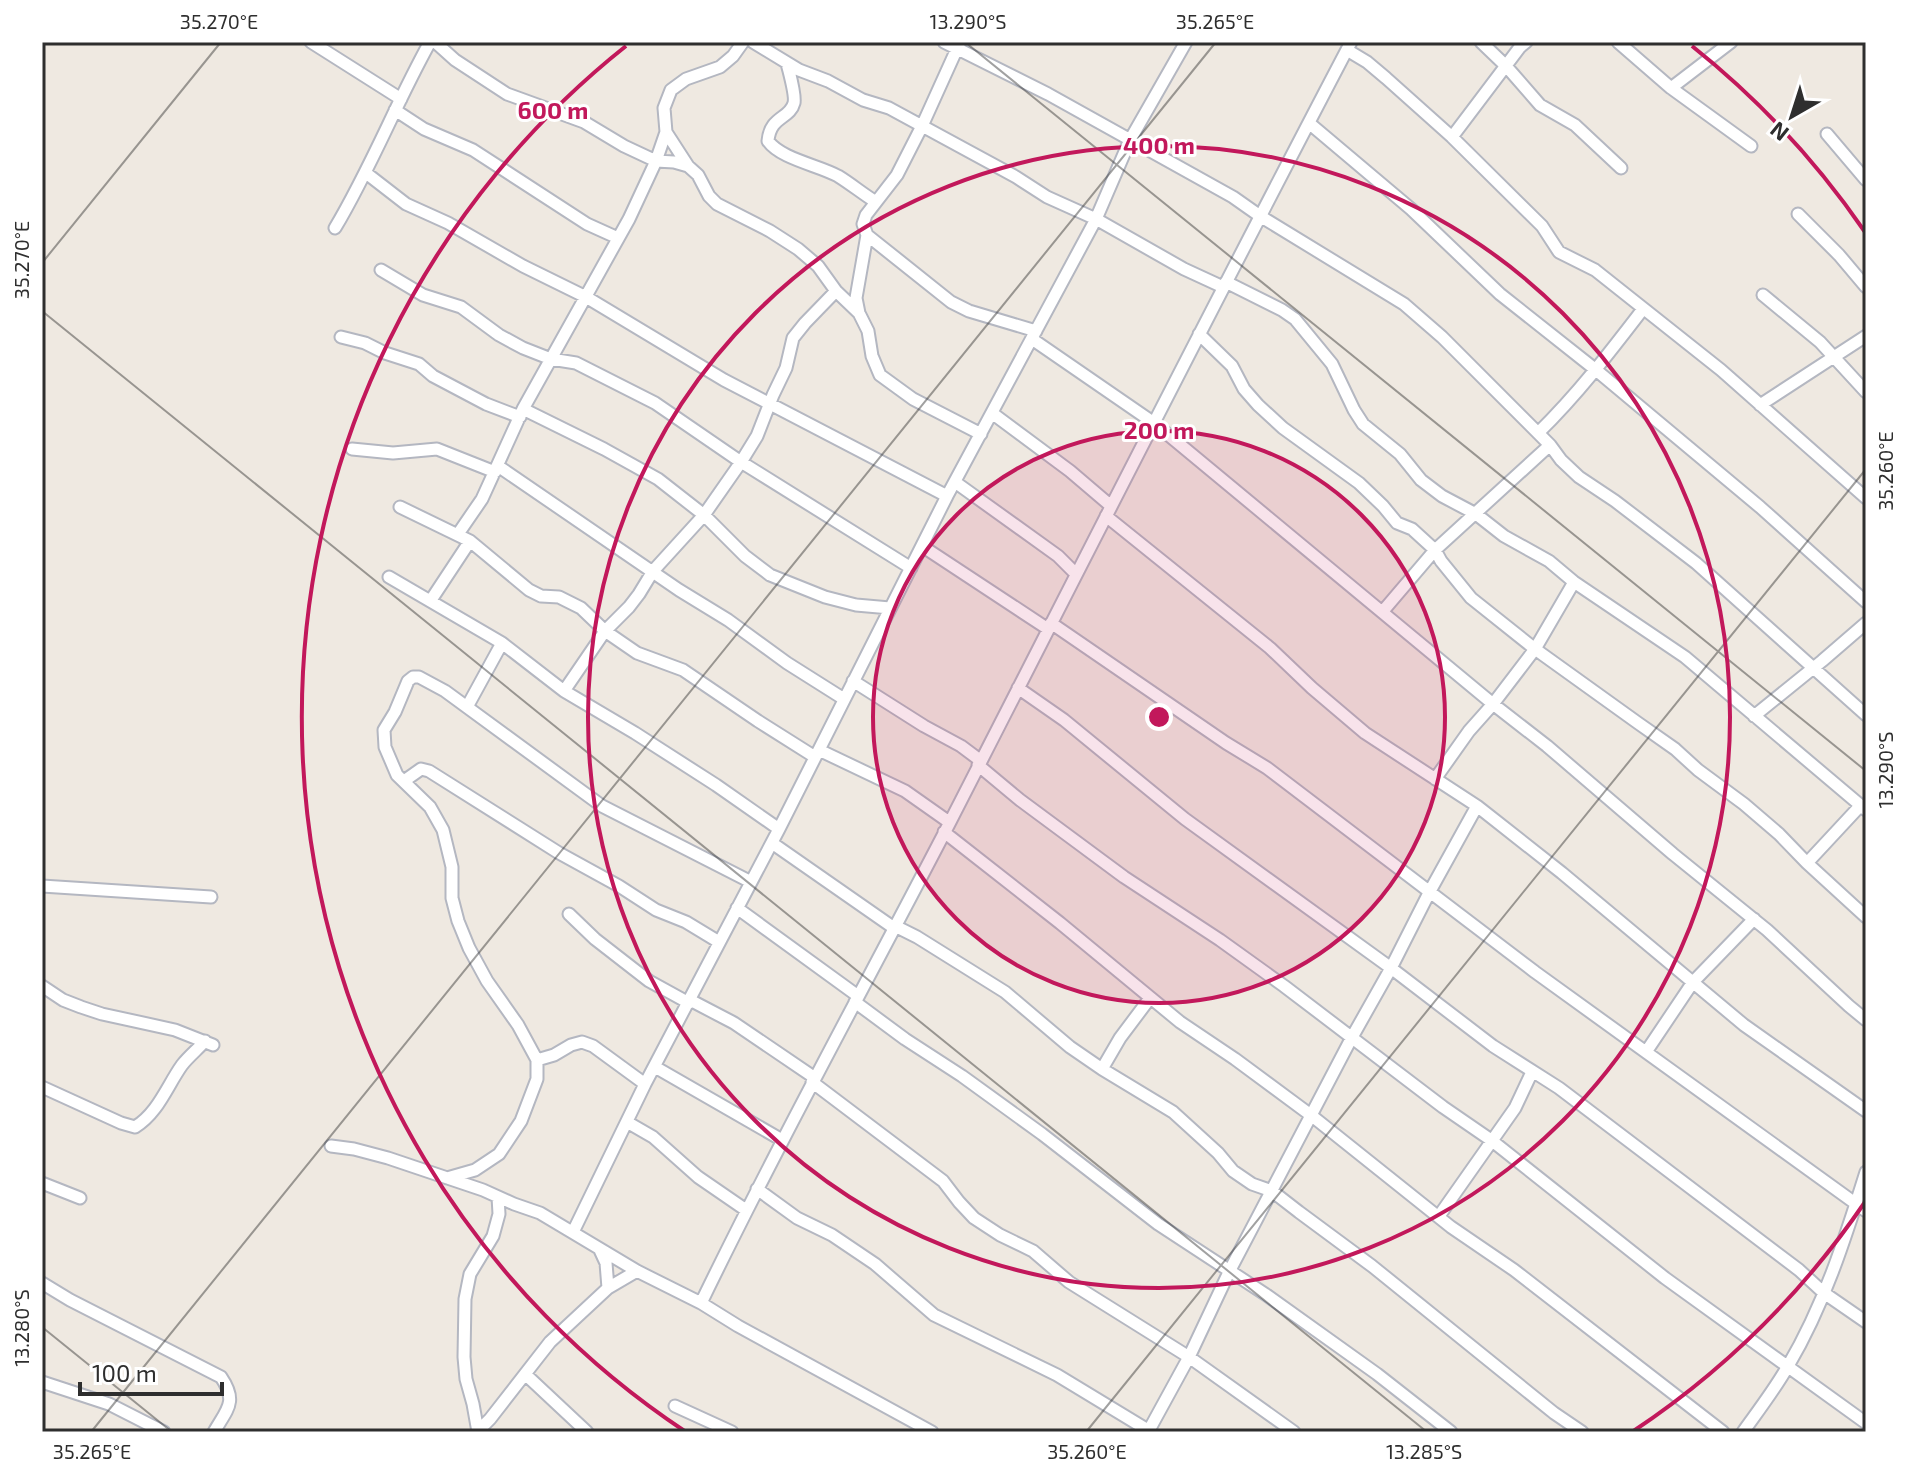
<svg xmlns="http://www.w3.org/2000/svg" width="1908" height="1474" font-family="'Exo 2',sans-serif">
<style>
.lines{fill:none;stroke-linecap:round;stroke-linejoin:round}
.minor-casing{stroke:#b4b7c1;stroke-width:15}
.minor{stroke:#fff;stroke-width:11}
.ticks{fill:none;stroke:#2e2e2e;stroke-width:2;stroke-opacity:0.45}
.ring{fill:none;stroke:#c2185b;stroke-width:4}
.centre{fill:#c2185b;stroke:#fff;stroke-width:4}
.ring-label{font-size:24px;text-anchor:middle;font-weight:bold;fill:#c2185b;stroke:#fff;stroke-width:6;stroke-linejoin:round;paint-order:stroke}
.neatline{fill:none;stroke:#2e2e2e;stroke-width:3}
.ticks-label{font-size:20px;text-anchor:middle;fill:#2e2e2e}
</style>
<rect width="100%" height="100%" fill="#efe9e1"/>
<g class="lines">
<defs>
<path id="minor" d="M311,42L401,99
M435,42L455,60L507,94L584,122L624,146L656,161L674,162L688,166
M743,42L733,56L720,67L686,79L671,90L664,108L666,132L688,166L698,175L709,196L717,204L770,231L798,249L818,266L836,291L859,313
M753,42L799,70L828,81L863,100L889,108L1016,177L1047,197L1096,219L1184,269L1223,287
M944,42L1048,94L1233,197L1260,216L1404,304L1442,337L1550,445L1561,460L1579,477L1615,501L1696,563L1866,715
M960,42L922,126L897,175L866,215L863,224L867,235L856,298L859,313L868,331L872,356L880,375L913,399L981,434
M1481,42L1506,66L1540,105L1575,125L1621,168
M1618,42L1671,88L1751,146
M1347,50L1367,62L1386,78L1452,137L1542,226L1559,252L1595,270L1721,370L1866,498
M787,63C789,72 796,95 794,103C790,119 770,116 768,141C781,159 818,165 838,176C851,184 863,194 876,202
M1671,88L1731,42
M395,110L424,129L473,150L587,224L618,238
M1309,123L1411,209L1500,294L1596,370L1760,507L1866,602
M1827,134L1866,180
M1452,137L1520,47L1526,42
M366,173L406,204L448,223L523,266L586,297L724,380L947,496
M1798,214L1839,255L1866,287
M335,228C371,168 396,103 430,42
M867,235L951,302L969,311L1036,331
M381,270L423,295L461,307L499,335L523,348L551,359L576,363L655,403L741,462L911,568
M1226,282L1282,310L1295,319L1332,364L1354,410L1363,424L1400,454L1421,480L1442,496L1476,514L1504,536L1549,561L1574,582L1685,657L1866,810
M1763,295L1820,342L1866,392
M1199,334L1232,366L1244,389L1258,405L1283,428L1359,483L1383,506L1397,523L1412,529L1435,550L1441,561L1471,598L1535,649L1638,723L1675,749L1698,770L1744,804L1779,834L1807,863L1866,917
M341,337L365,343L385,353L419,364L433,376L486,404L520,417
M1032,339L1154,423L1493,704L1547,746L1673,854L1767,930L1849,1006L1866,1020
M1760,405L1866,336
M523,409L604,449L658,479L704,515L745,556L770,575L825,597L856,605L890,608
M992,413L1070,471L1111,506
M1538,433C1577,395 1610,352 1643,309
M352,449L393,453L437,449L495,472
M498,466L679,590L728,620L787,663L844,699
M955,482L1058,556L1076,574
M400,507L470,541L529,590L541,596L559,597L581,608L605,631L637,653L683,670L758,721L815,757
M1106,516L1270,648L1312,688L1365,733L1477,806L1430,891L1391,968L1351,1039L1230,1270L1189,1357L1148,1432
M458,534L482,499L523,409L629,219L656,161L666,132
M922,546L1048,629
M389,577L502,643L564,691L635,733L716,785L779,829
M431,600L470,541
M1383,611L1435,550L1550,445
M1051,623L1226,743L1267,768L1535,972L1866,1211
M853,681L924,726L961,746L981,761
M1018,688L1064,720L1185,819L1391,968L1493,1046L1559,1088L1799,1270L1824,1293L1866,1322
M564,691L605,631L629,607L639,594L653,571L704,515L741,462L757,436L773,395L786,368L793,338L805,323L836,291
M467,707L502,643
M1754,716L1822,661L1866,623
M819,750L905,791L949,822
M978,765L1020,800L1124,877L1220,940L1284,986L1443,1107L1491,1140L1665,1278L1866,1423
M1435,779L1469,731L1493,704L1535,649L1574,582
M404,781L421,769L429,771L559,853L619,886L656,910L686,922L719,942
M1477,806L1562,873L1744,1025L1866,1111
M944,832L1060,923L1180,1022L1235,1059L1312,1116L1451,1227L1514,1270L1723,1432
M772,843L894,928
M1807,863L1860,806
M42,886L211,897
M737,908L858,996
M569,914L595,939L649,981L689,1003
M895,926L917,937L1005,992L1070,1047L1102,1069L1173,1112L1218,1153L1233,1171L1252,1184L1272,1191L1299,1212L1372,1266L1554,1413L1582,1432
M42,986L63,1000L81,1007L102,1014L175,1030L213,1045
M690,1000L734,1023L815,1078
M855,1002L905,1039L962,1076L1042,1134L1158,1224L1265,1294L1377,1374L1451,1432
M1646,1052L1693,982L1754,919
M537,1060L554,1055L571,1045L582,1042L593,1046L645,1084
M655,1067L782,1140
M1102,1069L1120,1038L1150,998
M812,1082L943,1181L959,1202L974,1218L1000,1235L1033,1251L1069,1282L1189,1357L1294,1432
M42,1087L121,1123L135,1127C158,1113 167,1086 182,1065C189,1056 198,1049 205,1041
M627,1122L653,1137L698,1177L746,1210
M331,1146L354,1149L388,1158L483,1190L514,1204L540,1213L637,1271L701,1303L738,1326L932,1432
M447,1178L475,1170L499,1154L521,1121L537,1079V1060L518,1025L487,981L469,948L458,921L452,898V867L443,830L430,807L397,775L385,747L384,730L395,712L408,681L413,677H419L445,691L602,806L751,882
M42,1183L80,1198
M757,1189L797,1218L832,1235L875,1264L934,1315L1057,1375L1151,1432
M1439,1216L1515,1108L1532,1072
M573,1232L645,1084L779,829L947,496L1096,219L1130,140L1186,42
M600,1250L606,1263L608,1288
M42,1283L70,1300L221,1377C238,1402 227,1409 214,1432
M701,1303C780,1140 867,982 950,822C1083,562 1215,301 1351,42
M525,1374L587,1432
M42,1382L109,1404L164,1432
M675,1406L732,1432
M477,1432L490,1419L550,1342L608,1288L637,1271
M478,1432L473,1404L466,1379L464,1357L465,1299L470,1274L493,1236L499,1214L498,1197
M1743,1432C1758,1411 1775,1389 1788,1366C1824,1305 1845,1239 1866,1172"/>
</defs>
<use href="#minor" class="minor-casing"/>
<use href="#minor" class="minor"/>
</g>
<path class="ticks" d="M965,42L1866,771M42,263L221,42M42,311L1427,1432M42,1327L172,1432M91,1432L1216,42M1086,1432L1866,469"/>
<circle cx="1159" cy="717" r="286" fill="#c2185b" fill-opacity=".12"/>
<g class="ring">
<circle cx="1159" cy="717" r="286"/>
<circle cx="1159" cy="717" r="571"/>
<path d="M1865 1202A857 857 0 0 1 1632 1432M686 1432A857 857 0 0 1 626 46M1692 46A857 857 0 0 1 1865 232"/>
</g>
<circle cx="1159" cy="717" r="12" class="centre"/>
<g class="ring-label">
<text x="553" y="119">600 m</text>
<text x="1159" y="154">400 m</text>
<text x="1159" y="439">200 m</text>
</g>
<rect width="1908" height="1474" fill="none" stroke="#ffffff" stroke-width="88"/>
<g transform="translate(1792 116) rotate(219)" stroke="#ffffff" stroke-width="6" paint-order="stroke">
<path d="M0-6L14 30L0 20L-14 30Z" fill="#2e2e2e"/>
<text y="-12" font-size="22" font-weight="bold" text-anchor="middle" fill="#2e2e2e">N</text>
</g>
<path d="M80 1382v12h142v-12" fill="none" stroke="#2e2e2e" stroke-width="4"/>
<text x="92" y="1382" font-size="24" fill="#2e2e2e" stroke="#ffffff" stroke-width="6" paint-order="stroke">100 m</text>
<rect x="44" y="44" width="1820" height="1386" class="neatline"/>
<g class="ticks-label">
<text x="219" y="29">35.270°E</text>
<text x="968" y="29">13.290°S</text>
<text x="1215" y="29">35.265°E</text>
<text transform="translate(22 260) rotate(-90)" y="7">35.270°E</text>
<text transform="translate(1886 471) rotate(-90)" y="7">35.260°E</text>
<text transform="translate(1886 770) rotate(-90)" y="7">13.290°S</text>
<text transform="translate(22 1328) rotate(-90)" y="7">13.280°S</text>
<text x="92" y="1459">35.265°E</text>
<text x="1087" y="1459">35.260°E</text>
<text x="1424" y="1459">13.285°S</text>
</g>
</svg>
